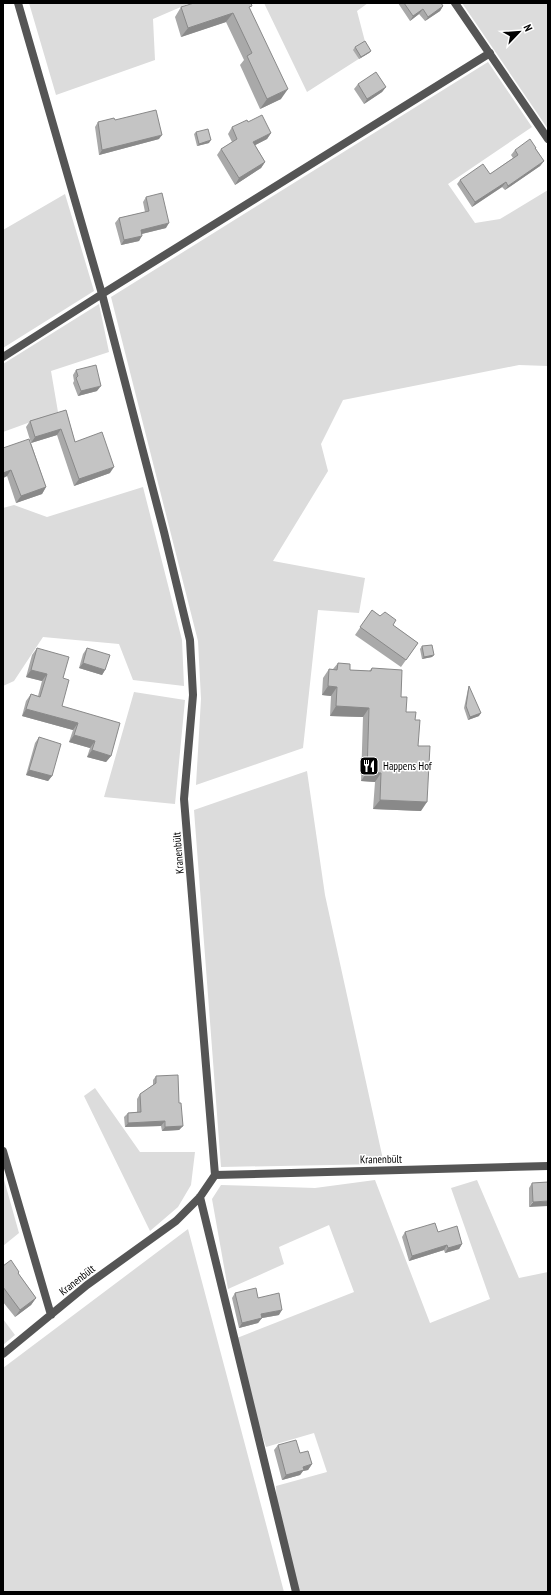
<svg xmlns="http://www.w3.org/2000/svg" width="551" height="1595" font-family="'PT Sans Narrow',sans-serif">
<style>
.green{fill:#dcdcdc}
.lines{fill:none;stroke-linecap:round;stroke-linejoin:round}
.minor{stroke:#555;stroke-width:8}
.wall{fill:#a9a9a9}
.shaded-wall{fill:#898989}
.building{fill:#c4c4c4;stroke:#898989}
.labels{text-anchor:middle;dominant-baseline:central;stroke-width:3;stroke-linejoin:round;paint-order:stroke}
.poi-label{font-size:11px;fill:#000;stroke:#fff;text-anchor:start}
.street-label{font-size:11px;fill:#000;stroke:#fff}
</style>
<rect width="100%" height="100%" fill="#fff"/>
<path class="green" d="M29,3H190L153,19L155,60L56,95Z
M264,3H368L357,11L368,53L307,92Z
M462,3H548V129Z
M488,62L532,127L448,184L475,223L500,219L548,190V366L519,365L343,400L321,444L328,471L273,561L365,578L359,613L318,610L303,748L196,785L201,699L198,641L111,297Z
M65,194L94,291L3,348V230Z
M99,304L109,352L51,371L58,412L3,432V364Z
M143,487L182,640L184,686L133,680L119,644L43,637L14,681L3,686V508L14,505L47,517Z
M134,692L185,700L175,804L104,797Z
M307,771L325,895L384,1164L221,1167L194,810Z
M95,1088L140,1152H195L191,1185L178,1207L150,1231L84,1096Z
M3,1176L19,1233L3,1246Z
M375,1180L430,1323L490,1299L451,1188L477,1180L519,1278L548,1272V1592H298L277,1508L276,1486L327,1472L314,1433L266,1447L249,1394L237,1338L354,1292L329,1225L279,1247L284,1264L228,1289L212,1199L221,1185L315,1188Z
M188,1229L284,1592H3V1368Z
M3,1319L15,1335L3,1345Z"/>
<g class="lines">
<path class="minor" d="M455,3L548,139
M3,357L102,294L490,53
M3,1151L51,1315
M215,1175L548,1166
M200,1197L296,1592
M3,1354L87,1285L176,1221L200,1197L215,1175L184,799L193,695L190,640L164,532L102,294L18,3"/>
</g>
<path class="wall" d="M398,3H441L443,6L440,11L425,21L419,14L410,21Z
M181,7L250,10L281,99L260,109L240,65L244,60L226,22L181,37L175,17Z
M355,47L371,51L369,53L359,59L353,50Z
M358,84L386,87L382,92L364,104L354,89Z
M98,122L159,139L99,155L95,127Z
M248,122L271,133L267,139L255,145L265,162L261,168L235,185L217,155L221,149L232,142L228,134L232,127Z
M196,132L209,143L197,146L194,134Z
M536,148V149L544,161L540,166L505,190L502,187L472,207L457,184L460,180L490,174L513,158L511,155L515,150Z
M146,197L166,228L142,234L139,241L121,245L115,223L119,218L145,212L143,202Z
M76,370L97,391L78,396L73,383L74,381L73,375Z
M66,410L75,442L110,473L74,486L57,435L31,443L46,487L42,494L16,503L7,476L3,478V448L31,443L26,427L30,421Z
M372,610L418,643L401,667L355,635Z
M422,646L434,655L432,657L422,659L420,649Z
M37,648L63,678L62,706L111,756L106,762L87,757L90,748L69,742L73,730L22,716L26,701L31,694L38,696L42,681L26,677L32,655Z
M87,648L105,670L102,675L79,668L83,654Z
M338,663L350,670L369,671L372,668L401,697L406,712L415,720L418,746L421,811L373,809L375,782L361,781L363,717L330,716L331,696L322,695L323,678L329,669H333Z
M469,686L479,716L468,720L464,708L468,689Z
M39,737L52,776L48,781L26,775L35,743Z
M156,1076L179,1103L183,1126L179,1130L162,1131L161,1126L125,1127L124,1117L128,1113L137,1112V1099L140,1094L153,1085V1080Z
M548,1182L529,1207V1188L532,1183Z
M405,1232H438L462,1244L459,1249L445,1253L444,1250L409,1261L402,1237Z
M3,1266L19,1272L18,1273L36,1298L31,1305L15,1317L3,1302Z
M235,1293L258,1298L279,1315L262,1318L258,1323L239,1328L232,1298Z
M278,1445L300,1453L312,1464L308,1470L303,1471L300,1475L282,1480L274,1450Z"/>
<path class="shaded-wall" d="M443,6L440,11L425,21L428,17Z
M423,9L419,14L410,21L413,16Z
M233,13L226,22L181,37L188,28Z
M371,51L369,53L359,59L361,57Z
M386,87L382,92L364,104L367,99Z
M288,89L281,99L260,109L267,99Z
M271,133L267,139L248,149L253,142Z
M162,135L159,139L99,155L102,150Z
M211,140L209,143L197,146L199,144Z
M544,161L540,166L505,190L508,186Z
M265,162L261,168L235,185L239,178Z
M506,182L502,187L472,207L475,202Z
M169,223L166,228L137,235L141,230Z
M142,236L139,241L121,245L124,240Z
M101,386L97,391L78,396L81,391Z
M61,429L57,435L31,443L35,437Z
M114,467L110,473L74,486L79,479Z
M11,470L7,476L3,478V473Z
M46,487L42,494L16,503L21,496Z
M434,655L432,657L422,659L424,657Z
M83,663L105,670L102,675L79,668Z
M31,670L47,674L42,681L26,677Z
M328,686L337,687L331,696L322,695Z
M336,706L369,708L363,717L330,716Z
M26,709L78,723L73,730L22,716Z
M481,713L479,716L468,720L470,717Z
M74,735L95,741L90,748L69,742Z
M92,750L111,756L106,762L87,757Z
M29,770L52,776L48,781L26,775Z
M367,772L381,773L375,782L361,781Z
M380,800L427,802L421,811L373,809Z
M165,1121L161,1126L125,1127L128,1123Z
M183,1126L179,1130L162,1131L165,1127Z
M548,1201V1206L529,1207L533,1202Z
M462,1244L459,1249L445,1253L448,1248Z
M447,1245L444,1250L409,1261L412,1256Z
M36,1298L31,1305L15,1317L20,1310Z
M282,1310L279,1315L262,1318L258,1323L239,1328L242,1323L261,1314Z
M312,1464L308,1470L303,1471L300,1475L282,1480L286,1475L303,1467Z"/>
<path class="building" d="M194,3H251L252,6L249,7L288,89L267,99L247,56L252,53L233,13L188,28L181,7Z
M404,3H441L443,6L428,17L423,9L413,16Z
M365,41L371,51L361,57L355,47Z
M376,72L386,87L367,99L358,84Z
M156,110L162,135L102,150L98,122L114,118L115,120Z
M262,115L271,133L253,142L265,162L239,178L221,149L237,139L232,127L247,120L248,122Z
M208,129L211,140L199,144L196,132Z
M530,139L536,148H535L544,161L508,186L506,182L475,202L460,180L483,164L490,174L518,155L515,150Z
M162,193L169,223L141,230L142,236L124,240L119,218L149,211L146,197Z
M96,365L101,386L81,391L76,378L78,376L76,370Z
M66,410L75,442L102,432L114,467L79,479L61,429L35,437L30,421Z
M29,439L46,487L21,496L11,470L3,473V448Z
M372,610L380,616L385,612L396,620L393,625L418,643L406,660L360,627Z
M432,645L434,655L424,657L422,646Z
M37,648L69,657L63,678L69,680L62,706L120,723L111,756L92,750L95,741L74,735L78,723L26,709L31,694L40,697L47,674L31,670Z
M87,648L110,655L105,670L83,663Z
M338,663L350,664V670L371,671L372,668L402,670L401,697H407L406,712H416L415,720H420L418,746H430L427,802L380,800L381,773L367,772L369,708L336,706L337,687L328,686L329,669L337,670Z
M469,686L481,713L470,717L466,706Z
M39,737L61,744L52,776L29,770Z
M178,1075L179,1103H181L183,1126L165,1127V1121L128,1123V1113L141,1112L140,1094L156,1083V1076Z
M548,1182V1201L533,1202L532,1183Z
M435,1223L438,1232L457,1226L462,1244L448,1248L447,1245L412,1256L405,1232Z
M11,1260L19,1272L18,1273L36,1298L20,1310L3,1287V1266Z
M256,1288L258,1298L279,1293L282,1310L261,1314L262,1318L242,1323L235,1293Z
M296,1440L300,1453L308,1451L312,1464L303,1467L304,1470L286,1475L278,1445Z"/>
<defs>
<symbol id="restaurant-square" viewBox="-11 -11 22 22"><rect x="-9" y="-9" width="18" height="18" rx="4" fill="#000" stroke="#fff"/><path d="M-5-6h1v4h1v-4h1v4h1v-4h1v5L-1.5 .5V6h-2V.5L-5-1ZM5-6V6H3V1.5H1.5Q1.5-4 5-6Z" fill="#fff"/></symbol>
</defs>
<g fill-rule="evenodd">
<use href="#restaurant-square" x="358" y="755" width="22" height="22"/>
</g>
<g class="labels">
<g class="poi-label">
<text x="383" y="766">Happens Hof</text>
</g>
<g class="street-label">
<text transform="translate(178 853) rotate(-95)">Kranenbült</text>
<text transform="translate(381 1159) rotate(-1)">Kranenbült</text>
<text transform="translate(77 1280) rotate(-38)">Kranenbült</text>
</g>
</g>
<rect width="551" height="1595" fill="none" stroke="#000000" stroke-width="8"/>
<g transform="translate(519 32) rotate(65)" stroke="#ffffff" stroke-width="3" paint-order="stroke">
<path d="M0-3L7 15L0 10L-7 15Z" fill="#000000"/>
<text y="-6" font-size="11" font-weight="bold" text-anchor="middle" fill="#000000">N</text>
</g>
</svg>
